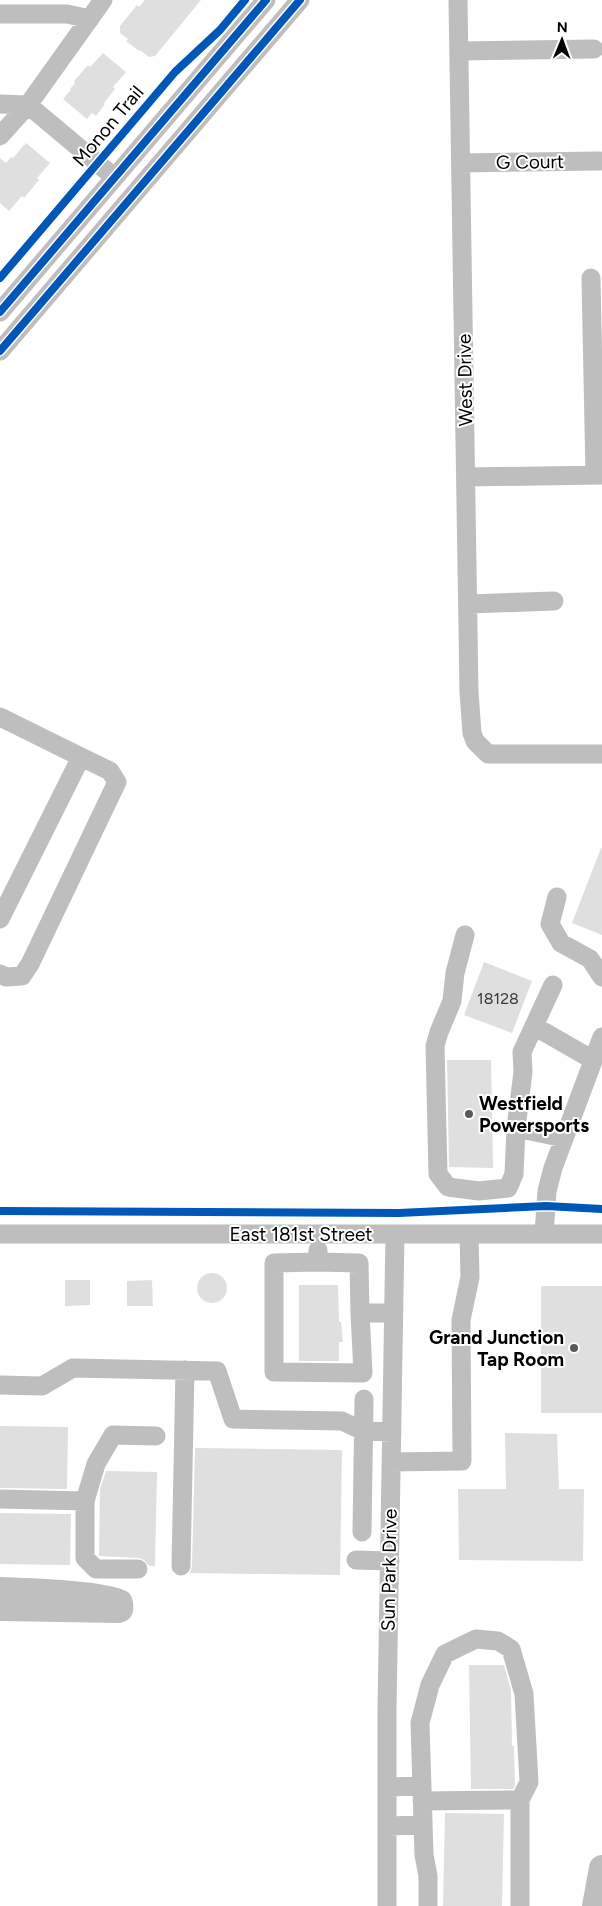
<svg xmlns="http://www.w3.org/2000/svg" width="602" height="1906" font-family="Figtree,sans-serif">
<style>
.water{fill:#bfbfbf}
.building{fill:#dfdfdf}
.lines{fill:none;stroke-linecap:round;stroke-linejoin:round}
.minor{stroke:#bebebe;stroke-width:19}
.highway{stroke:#bebebe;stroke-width:26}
.cycleway-casing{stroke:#fff;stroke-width:11}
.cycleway{stroke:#0057b8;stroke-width:8}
.poi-dot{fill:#595959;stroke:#fff;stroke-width:2}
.labels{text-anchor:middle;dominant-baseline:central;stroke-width:4;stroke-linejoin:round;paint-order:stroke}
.number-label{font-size:16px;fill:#383838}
.street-label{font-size:19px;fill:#000;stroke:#fff}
.poi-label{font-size:19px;font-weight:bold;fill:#000;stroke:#fff;text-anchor:start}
</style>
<rect width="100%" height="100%" fill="#fff"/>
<path class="water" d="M0,1577C23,1578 114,1580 129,1593C133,1597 134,1606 133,1611C132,1618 127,1621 120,1623L0,1621Z"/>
<path class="building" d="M145,0H201L155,56L149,57L140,50L139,51L126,41L128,39L120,33V26L137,5L139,7Z
M103,53L126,72L113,87L115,89L104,103L105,104L96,116L92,113L87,119L63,99L71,90L70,89L75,83L74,81L88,65L90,67Z
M26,143L50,163L37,178L39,180L24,198L22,196L9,211L0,203V158L6,163L11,157L13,158Z
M601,848H602V935L572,923Z
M484,962L532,981L512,1033L464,1015Z
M447,1060H491L493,1168L449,1167Z
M197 1288a15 15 0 1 1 30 0a15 15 0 1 1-30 0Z
M65,1280H90V1305L65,1306Z
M152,1280L153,1306H127V1281Z
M299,1285H338L339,1322H341L343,1342H339V1361H299Z
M541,1286H602V1413H541Z
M0,1426L68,1427L67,1489L0,1488Z
M505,1433L557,1434L559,1489H584L583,1561L459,1560L458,1489H506Z
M195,1448L342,1450L340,1575L190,1573L192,1566Z
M106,1471L157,1472L155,1566H149L144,1560L138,1558L99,1556L100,1489Z
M0,1513L71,1514L70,1565L0,1564Z
M469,1665H504L511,1690L512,1746H514L515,1786L513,1789H471Z
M445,1813L504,1814L502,1906H443Z"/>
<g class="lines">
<path class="minor" d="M458,0L469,692L472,733L475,741L488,754H602
M0,14H67L90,19
M459,51L594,49
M0,104L28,105L114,177
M0,136L28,105L103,0
M461,163L600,161
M591,278L595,475
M0,312L266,0
M0,351L300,0
M467,477L602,475
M469,604L554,601
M0,717L81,757L0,919
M557,897L550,924L561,943L590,959L602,977
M465,935L455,973L452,1001L439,1032L435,1046L438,1174L448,1187L479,1191L508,1188L514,1174L516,1128L564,1138
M0,974L6,977L22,976L30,964L117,782L110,771L81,757
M534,1026L593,1060
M516,1128L523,1072L522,1052L553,985
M0,1234H602
M544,1234L547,1191L553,1168L602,1037
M318,1250V1262L359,1263L360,1313H393
M318,1262L274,1263V1372L363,1373L360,1313
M0,1385L42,1386L73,1368L217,1371L233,1419L342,1421L363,1431L392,1432
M391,1462L462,1461L461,1320L470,1277L469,1234
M0,1499L85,1501L96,1464L113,1435L156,1436
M85,1501V1558L96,1569H138
M362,1532L364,1399
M356,1560L390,1561
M181,1566L185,1370
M387,1787L422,1786
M422,1801L520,1800
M387,1826L423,1825
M387,1906V1709L395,1234
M428,1906V1876L424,1855L420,1723L430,1685L445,1654L476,1639L498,1641L511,1649L524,1694L529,1782L520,1800V1906"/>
<path class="highway" d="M595,1906L602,1868"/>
<defs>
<path id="cycleway" d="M0,278L175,72L220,30L245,0
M0,312L266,0
M0,351L300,0
M0,1211L399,1213L546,1206L602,1209"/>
</defs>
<use href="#cycleway" class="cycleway-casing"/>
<use href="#cycleway" class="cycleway"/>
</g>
<g class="poi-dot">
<circle cx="469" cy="1114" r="5"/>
<circle cx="574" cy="1348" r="5"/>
</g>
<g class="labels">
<g class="number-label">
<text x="498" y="998">18128</text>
</g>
<g class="street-label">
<text transform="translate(108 126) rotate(-50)">Monon Trail</text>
<text transform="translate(530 162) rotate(-1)">G Court</text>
<text transform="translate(465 380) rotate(-91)">West Drive</text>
<text x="301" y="1234">East 181st Street</text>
<text transform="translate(389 1570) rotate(-89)">Sun Park Drive</text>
</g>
<g class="poi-label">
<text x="479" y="1103">Westfield<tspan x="479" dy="22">Powersports</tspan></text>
<text x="564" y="1337" text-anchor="end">Grand Junction<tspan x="564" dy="22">Tap Room</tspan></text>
</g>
</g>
<g transform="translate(562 40) rotate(1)" stroke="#ffffff" stroke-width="4" paint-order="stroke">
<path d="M0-4L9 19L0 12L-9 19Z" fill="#000000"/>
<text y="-8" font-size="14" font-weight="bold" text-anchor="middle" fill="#000000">N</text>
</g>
</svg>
